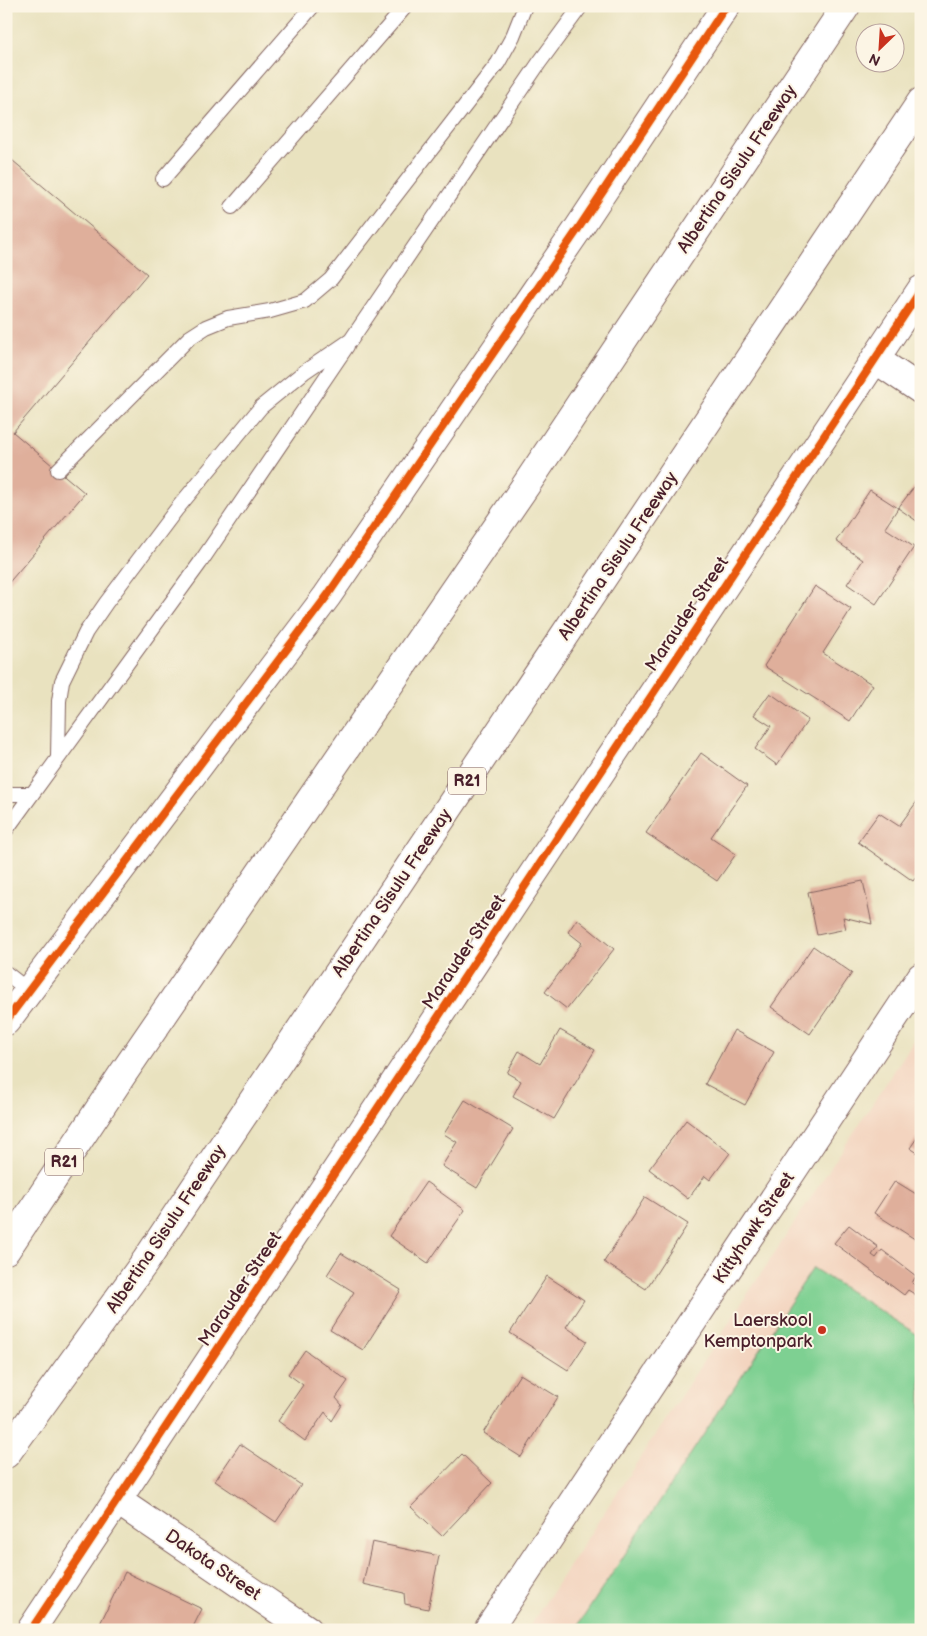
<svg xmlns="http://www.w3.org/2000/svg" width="927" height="1636" font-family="'Balsamiq Sans',sans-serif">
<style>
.built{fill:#f3d4bf}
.green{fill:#7ed092;stroke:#64785e}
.building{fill:#dfaf9b}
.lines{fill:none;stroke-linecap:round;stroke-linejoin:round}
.lane-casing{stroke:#82635f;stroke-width:16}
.street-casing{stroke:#82635f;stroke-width:30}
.highway-casing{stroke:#82635f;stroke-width:30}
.lane{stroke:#fff;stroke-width:14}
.street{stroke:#fff;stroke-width:28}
.highway{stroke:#fff;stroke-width:28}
.cycleway-casing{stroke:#fcf5e5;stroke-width:11}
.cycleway{stroke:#e8590c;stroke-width:8}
.poi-dot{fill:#c8321e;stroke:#fcf5e5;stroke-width:2}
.labels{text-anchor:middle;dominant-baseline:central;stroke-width:4;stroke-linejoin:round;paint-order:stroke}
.shield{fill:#fcf5e5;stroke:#7f5f63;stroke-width:1}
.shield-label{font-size:16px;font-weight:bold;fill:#4a1f2b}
.street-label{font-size:18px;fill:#4a1f2b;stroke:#fcf5e5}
.poi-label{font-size:18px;fill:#4a1f2b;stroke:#fcf5e5;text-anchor:end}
</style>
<rect width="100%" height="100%" fill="#fcf5e5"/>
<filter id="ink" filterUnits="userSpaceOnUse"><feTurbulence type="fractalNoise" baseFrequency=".02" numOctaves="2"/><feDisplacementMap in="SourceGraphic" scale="10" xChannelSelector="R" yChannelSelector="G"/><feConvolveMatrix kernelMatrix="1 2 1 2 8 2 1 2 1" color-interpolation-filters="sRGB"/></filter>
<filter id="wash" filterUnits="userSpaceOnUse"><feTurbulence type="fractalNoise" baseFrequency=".0096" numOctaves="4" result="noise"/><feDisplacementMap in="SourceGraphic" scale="20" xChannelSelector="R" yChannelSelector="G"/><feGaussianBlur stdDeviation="1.12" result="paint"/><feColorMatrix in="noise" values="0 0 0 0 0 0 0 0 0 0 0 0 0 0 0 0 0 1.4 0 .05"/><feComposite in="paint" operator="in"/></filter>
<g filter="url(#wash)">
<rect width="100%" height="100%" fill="#e9e2bf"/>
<path class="built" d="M921,1030V1630H527Z"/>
<path class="green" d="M813,1268L921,1337V1630H575Z"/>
<g id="blocks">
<path class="building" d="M6,155L147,274L13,432L85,493L6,586Z
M914,487L921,491V524L898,508Z
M870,490L898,508L885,528L914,547L876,604L847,584L863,560L836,541Z
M815,586L851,609L823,653L873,685L850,721L764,666Z
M770,693L808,720L777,765L755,749L771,726L754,715Z
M701,753L747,786L711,837L736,854L717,881L646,833Z
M921,796V871L913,881L858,842L879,813L899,826Z
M863,881L872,924L843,917L846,929L817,935L808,892Z
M577,919L614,949L567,1009L545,992L582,943L568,932Z
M813,946L852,973L810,1034L771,1007Z
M560,1030L595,1050L554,1119L513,1096L521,1081L507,1073L519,1051L540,1064Z
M734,1030L774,1052L745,1105L705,1084Z
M465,1100L513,1129L477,1188L442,1166L457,1142L444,1134Z
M686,1120L730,1153L710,1180L705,1176L688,1199L649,1169Z
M921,1132V1155L910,1148Z
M895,1181L921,1197V1243L874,1213Z
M426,1182L465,1210L428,1263L389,1236Z
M645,1197L688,1224L646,1289L604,1262Z
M849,1225L878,1247L872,1255L876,1258L882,1250L916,1276L912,1283L917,1287L921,1281V1298L908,1290L904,1295L834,1243Z
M341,1253L401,1290L363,1350L330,1330L354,1292L327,1275Z
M547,1276L584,1300L566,1327L587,1341L568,1370L510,1333Z
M305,1350L348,1381L336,1398L342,1405L332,1421L325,1412L305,1441L278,1421L303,1385L288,1374Z
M520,1374L558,1397L521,1457L483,1433Z
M240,1444L301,1485L276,1522L215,1481Z
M462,1454L492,1483L442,1536L411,1507Z
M372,1542L439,1556L428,1609L405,1604L404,1593L363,1584Z
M125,1572L202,1609L193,1627L199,1630H97Z"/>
</g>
</g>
<g filter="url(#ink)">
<use href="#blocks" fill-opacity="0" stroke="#82635f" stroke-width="1"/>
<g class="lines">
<defs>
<path id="lane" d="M163,179L313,6
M232,207L406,6
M58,470L189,338L206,327L228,318L270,311L305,301L331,279L498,63L513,36L525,6
M58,757L59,701L62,681L86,632L106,603L176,510L261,407L304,372L351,340L539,63L581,6
M6,794H32
M6,830L200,563L347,346
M6,973L29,991"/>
<path id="street" d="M875,359L921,390
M6,1021L327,596L576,232L726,6
M118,1501L308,1630
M31,1630L921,290
M488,1630L921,977"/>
<path id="highway" d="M6,1250L122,1075L526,485L846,6
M6,1454L145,1262L921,102"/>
</defs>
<use href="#lane" class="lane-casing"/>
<use href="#street" class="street-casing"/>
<use href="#highway" class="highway-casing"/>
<use href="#lane" class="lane"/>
<use href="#street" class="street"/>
<use href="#highway" class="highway"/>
<defs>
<path id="cycleway" d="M6,1021L327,596L576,232L726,6
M31,1630L921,290"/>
</defs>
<use href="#cycleway" class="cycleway-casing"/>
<use href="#cycleway" class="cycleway"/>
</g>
</g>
<circle class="poi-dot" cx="822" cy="1330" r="5"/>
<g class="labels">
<g class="shield">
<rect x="448" y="767.5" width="38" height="27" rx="4"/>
<rect x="45" y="1148.5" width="38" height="27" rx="4"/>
</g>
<g class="shield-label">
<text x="467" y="781">R21</text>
<text x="64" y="1162">R21</text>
</g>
<g class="street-label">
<text transform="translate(737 169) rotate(-56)">Albertina Sisulu Freeway</text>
<text transform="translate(618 556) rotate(-56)">Albertina Sisulu Freeway</text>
<text transform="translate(687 614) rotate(-56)">Marauder Street</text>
<text transform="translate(392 893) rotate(-56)">Albertina Sisulu Freeway</text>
<text transform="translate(464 952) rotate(-56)">Marauder Street</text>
<text transform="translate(754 1228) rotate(-56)">Kittyhawk Street</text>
<text transform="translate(166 1229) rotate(-56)">Albertina Sisulu Freeway</text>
<text transform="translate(240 1289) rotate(-56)">Marauder Street</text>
<text transform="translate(213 1565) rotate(34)">Dakota Street</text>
</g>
<g class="poi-label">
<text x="812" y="1320">Laerskool<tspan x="812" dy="21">Kemptonpark</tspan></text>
</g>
</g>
<rect width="927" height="1636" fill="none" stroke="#fcf5e5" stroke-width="25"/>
<g transform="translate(880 48) rotate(205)"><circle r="24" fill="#fcf5e5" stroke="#b59f9b"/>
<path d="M0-4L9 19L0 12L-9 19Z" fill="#c8321e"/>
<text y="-8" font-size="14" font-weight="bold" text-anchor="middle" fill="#4a1f2b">N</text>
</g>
</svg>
